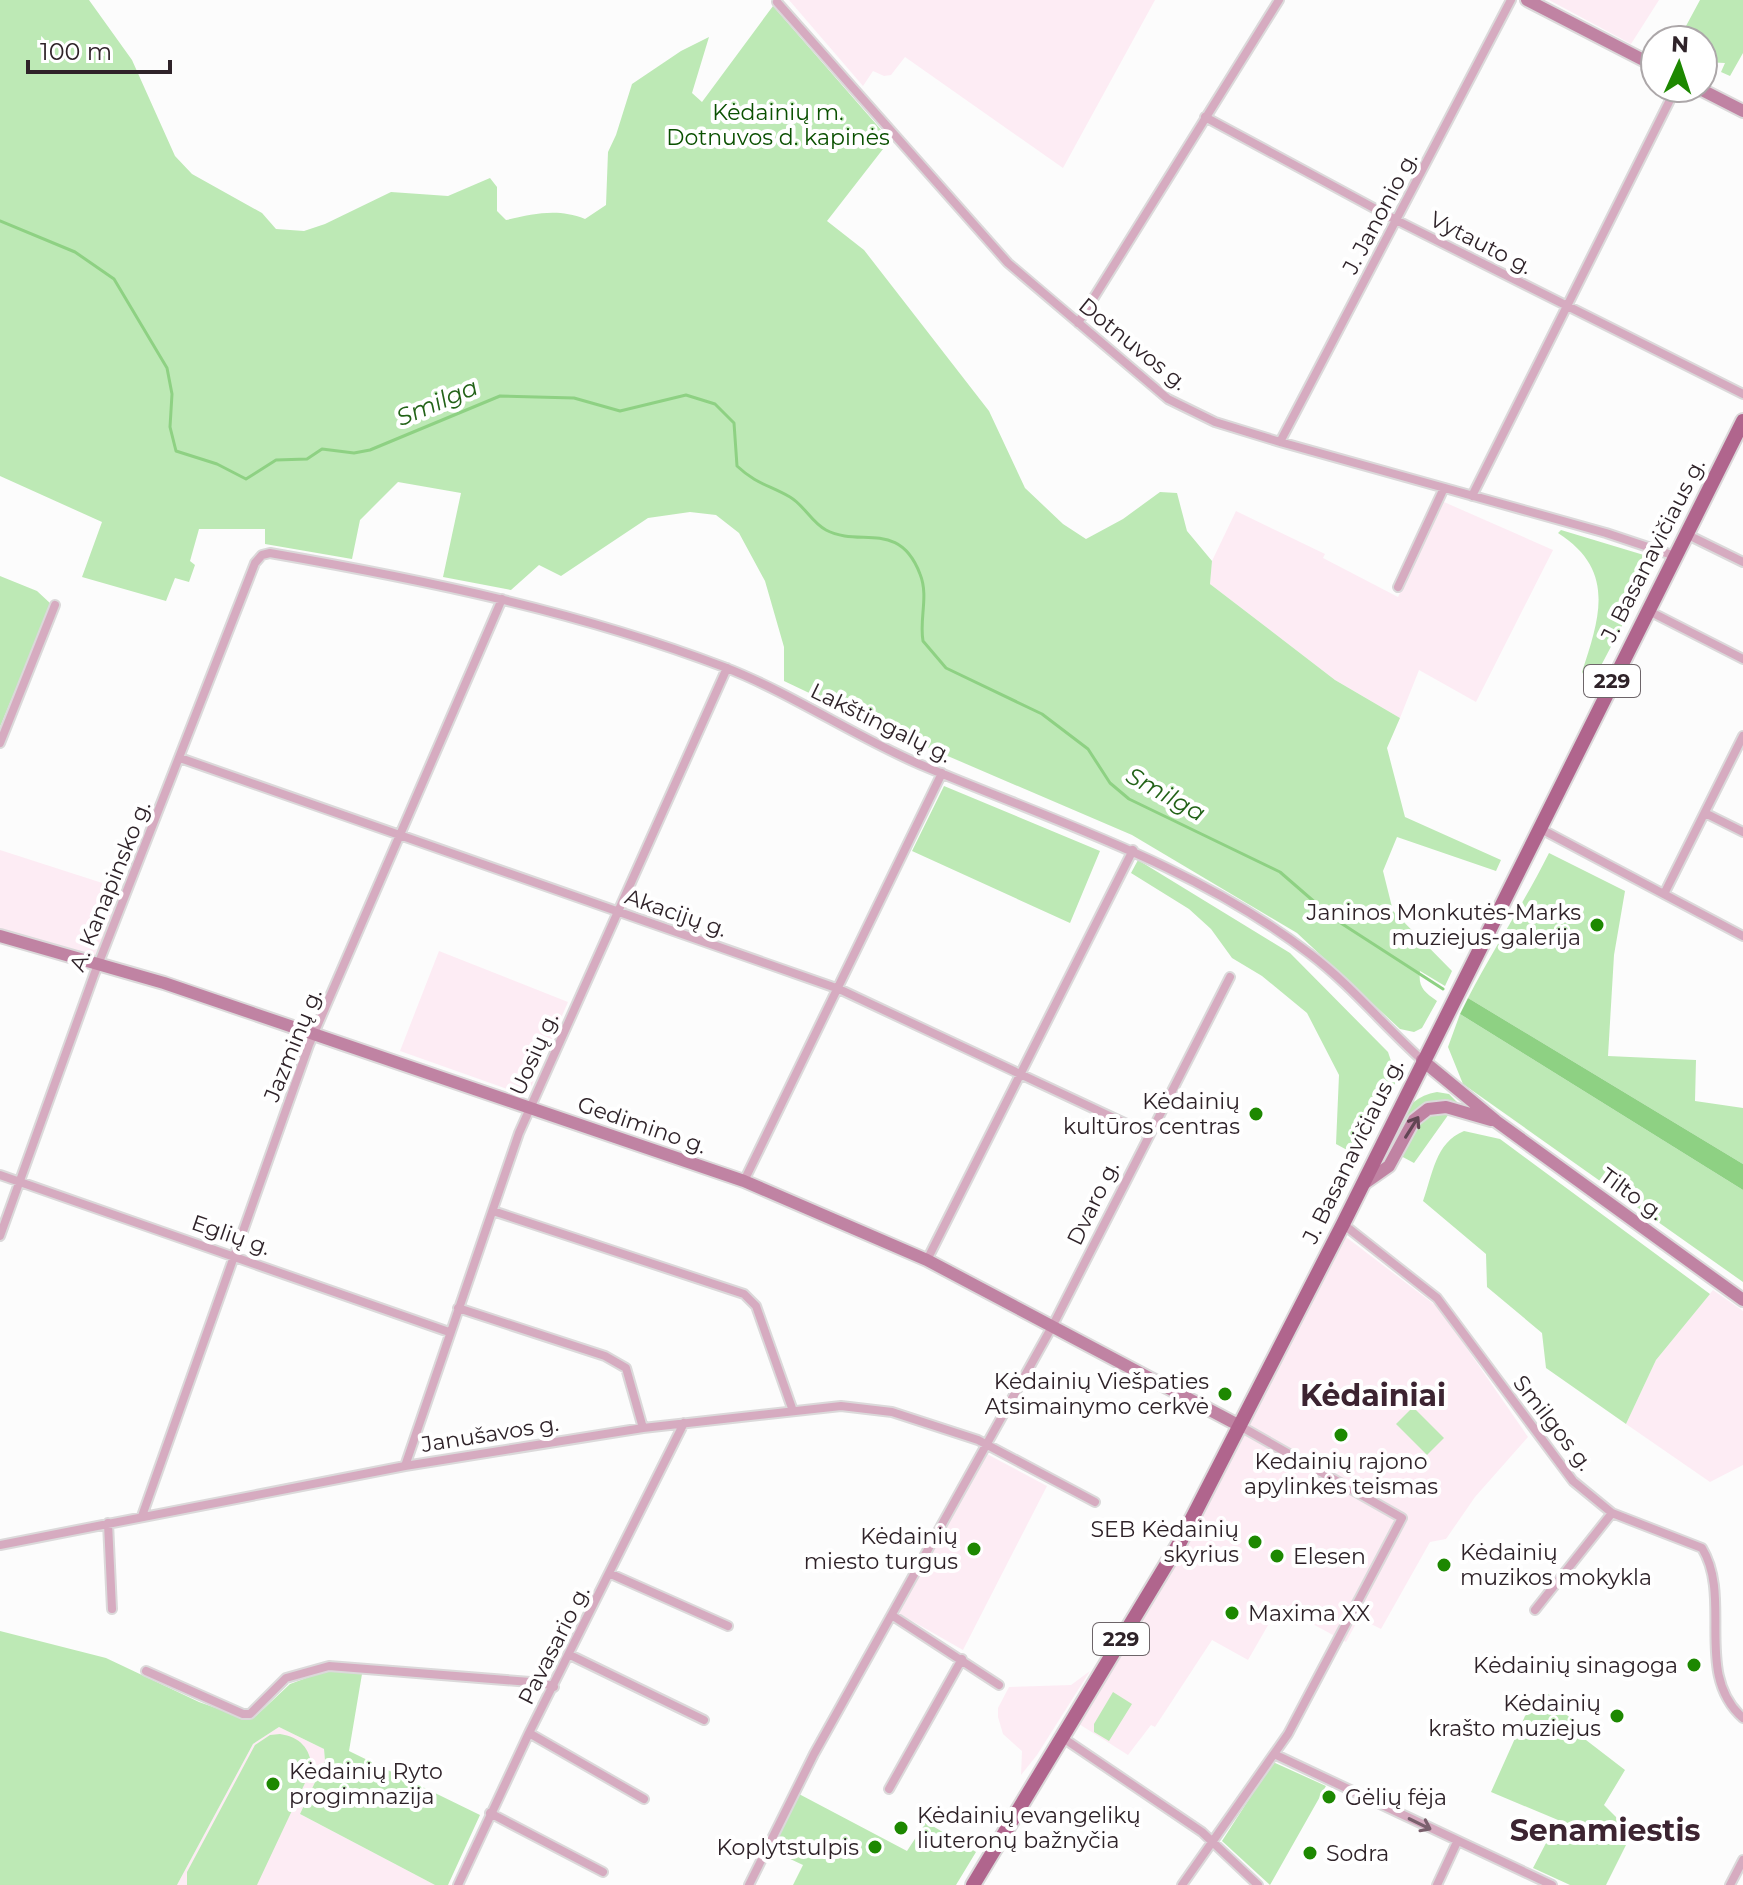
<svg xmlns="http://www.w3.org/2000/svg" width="1743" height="1885" font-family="Montserrat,sans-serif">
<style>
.built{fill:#fdecf4}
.green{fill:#bde9b5}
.water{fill:#8ed183}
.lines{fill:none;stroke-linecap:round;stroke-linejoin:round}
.stream{stroke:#8ed183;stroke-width:3}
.street-casing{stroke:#dbd9da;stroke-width:12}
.secondary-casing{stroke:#dbd9da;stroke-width:16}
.primary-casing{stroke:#dbd9da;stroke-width:18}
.street{stroke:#d6abc0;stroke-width:8}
.secondary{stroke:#c083a3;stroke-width:12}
.primary{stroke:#b0658d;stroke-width:14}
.oneway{stroke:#624554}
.oneway2{stroke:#7a606d}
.poi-dot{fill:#1d8801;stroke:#fff;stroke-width:3}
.labels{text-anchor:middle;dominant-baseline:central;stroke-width:8;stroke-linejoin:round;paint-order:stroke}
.shield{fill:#fff;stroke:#6d6569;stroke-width:2}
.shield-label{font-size:20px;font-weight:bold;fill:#2f2329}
.park-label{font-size:22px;fill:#0a5000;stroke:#fff}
.street-label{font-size:22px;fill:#2f2329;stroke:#fff}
.poi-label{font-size:22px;fill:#2f2329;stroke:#fff;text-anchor:end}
.water-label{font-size:24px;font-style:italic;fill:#226217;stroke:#fff}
.district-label{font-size:30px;font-weight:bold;fill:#3c2431;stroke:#fff}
</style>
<rect width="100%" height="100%" fill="#fcfcfc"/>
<path class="built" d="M789,0H1155L1063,168L905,57L891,75L884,76L873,71L863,86Z
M1549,0H1659L1631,44Z
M1444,502L1553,550L1476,702L1419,670L1400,718L1335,680L1210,584L1212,561L1236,511L1325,554L1323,558L1398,597Z
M0,850L124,890L99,958L0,932Z
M439,951L568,1002L527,1096L400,1051Z
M1346,1237L1439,1308L1528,1437L1475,1497L1446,1539L1430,1542L1381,1629L1359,1618L1346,1642L1279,1606L1248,1660L1212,1640L1155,1727L1151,1725L1128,1755L1079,1724L1188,1535Z
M1713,1290L1743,1311V1465L1710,1482L1626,1424L1656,1360Z
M987,1454L1047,1486L963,1650L898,1613Z
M1090,1671L1037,1755L1021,1775L1022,1751L1003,1734L998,1717V1708L1009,1687L1071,1685Z
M279,1727L324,1749L325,1761L300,1814L435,1885H177L253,1744Z"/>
<path class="green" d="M0,0H89L132,60L175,156L192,174L262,213L276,229L304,231L325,224L391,192L448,196L490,178L497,187V211L506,220C534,214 557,208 585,219L606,205L608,152L616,135L632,84L681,51L709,37L692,93L702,102L773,6L890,140L827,221L864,250L989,411L1025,488L1063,524L1086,539L1123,519L1160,492L1177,493L1187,531L1212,561L1210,584L1335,680L1400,718L1387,748L1405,817L1501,860L1496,871L1397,837L1383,871L1393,911L1452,971L1445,986L1420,971C1418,987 1424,992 1437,1001L1422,1028L1414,1032L1400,1029L1297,933L1132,835L887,730L784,681V647L765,581L739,533L716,515L690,512L648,518L561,576L539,565L511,590L443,577L461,493L398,482L360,520L352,559L265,544V529H199L190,561L195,565L189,582L175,578L166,601L82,577L102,522L0,476Z
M1700,0H1743V53L1730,76L1721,72L1725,63L1703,62V40H1685L1686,26Z
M1561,530L1657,559L1594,679H1586L1582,672C1600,617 1616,570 1558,533Z
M0,576L37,591L51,604L0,727Z
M944,786L1100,851L1070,923L912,851Z
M1549,853L1625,891L1614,955L1608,1056L1696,1060L1695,1101L1743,1108V1164L1468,998C1494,948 1524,903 1549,853Z
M1138,860L1290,953L1388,1052L1397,1079L1360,1157L1336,1144L1339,1075L1307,1013L1262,976L1232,958L1211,929L1189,909L1131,873Z
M1460,1014L1743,1190V1282L1463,1084L1448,1047Z
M1437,1092L1449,1094L1460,1105L1451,1111L1414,1163L1399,1155L1374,1173C1389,1143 1399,1097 1437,1092Z
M1464,1131L1500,1139L1710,1294L1656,1360L1626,1424L1546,1368L1542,1333L1487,1287L1486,1254L1423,1201C1433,1174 1435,1143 1464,1131Z
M1413,1407L1444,1438L1427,1455L1396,1424Z
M0,1631L106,1658L199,1702L247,1719L256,1716L290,1684L328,1670L362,1674L349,1751L480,1815L448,1885H435L300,1814L325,1761L324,1749L279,1727L253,1744L177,1885H0Z
M1113,1692L1132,1704L1109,1741L1094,1732V1724Z
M1547,1693L1556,1701L1554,1705L1591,1734L1586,1740L1625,1770L1604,1805L1632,1833L1606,1885H1570L1533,1868L1558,1820L1491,1792L1525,1716Z
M280,1734C300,1737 310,1748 312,1768L257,1885H187V1872L255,1745L270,1735Z
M1273,1762L1326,1786L1270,1885L1222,1841Z
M799,1794L907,1851L926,1822L976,1852L956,1885H793L803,1865L771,1850Z"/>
<path class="water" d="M1468,998L1743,1164V1190L1460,1014Z"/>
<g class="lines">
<path class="stream" d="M0,221L75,252L114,279L167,368L172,394L170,427L176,451L217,464L246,479L276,460L307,459L322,449L354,453L370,450L500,396L574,398L620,411L686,395L715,404L734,423L737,466C756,484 769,485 790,497C804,505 812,523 826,530C860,548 899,519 920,574C929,596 919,619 923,641L946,668L1042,714L1088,749L1110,783L1129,799L1280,872L1333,918L1443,989"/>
<defs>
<path id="street" d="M777,2L1008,263L1168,399L1215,422L1280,442L1606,533L1675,556
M1205,117L1396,220L1743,394
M1078,323L1279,0
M1280,442L1511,0
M1472,496L1676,88
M1686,534L1743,562
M1398,587L1444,488
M1647,610L1743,659
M0,743L55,605
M180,758L839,989L1148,1134
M1705,813L1743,832
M1539,828L1743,936
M1664,894L1743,736
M0,1175L449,1332
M744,1181L942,773
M493,1211L744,1294L756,1306L793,1411
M1343,1224L1437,1298L1573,1481L1612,1513L1702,1548C1733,1599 1693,1674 1743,1718
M0,1236L94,975L255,563L262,555L270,553C425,580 577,611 724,667C791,693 852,735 919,764C1053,821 1193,864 1310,954C1351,985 1384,1026 1422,1060
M927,1260L1133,850
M458,1308L605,1356L626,1368L643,1428
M405,1466L519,1133L727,668
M142,1516L309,1045L502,599
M108,1523L112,1609
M0,1545L405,1466L643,1428L841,1406L892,1412L978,1440L1095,1502
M611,1574L728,1626
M1535,1610L1612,1513
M893,1616L999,1685
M570,1655L704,1720
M146,1671L243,1714H250L286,1678L329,1666L543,1683L554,1687
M529,1733L644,1799
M1063,1738L1202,1832L1258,1885
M1274,1754L1552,1885
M889,1789L962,1659
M490,1813L603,1872
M458,1885L529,1733L684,1423
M749,1885L814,1754L1053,1325L1230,977
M1182,1885L1288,1734L1402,1518L1240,1426
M1437,1885L1457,1842
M1730,1885L1743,1860"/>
<path id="secondary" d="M1527,0L1655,66
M1698,88L1743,111
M0,936L164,983L744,1181L927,1260L1240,1426
M1422,1060L1496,1121L1743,1300
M1362,1185L1389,1166L1414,1120L1428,1109L1446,1107L1491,1120"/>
<path id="primary" d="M973,1885L1180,1542L1343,1224L1743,421"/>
</defs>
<use href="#street" class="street-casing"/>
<use href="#secondary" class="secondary-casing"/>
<use href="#primary" class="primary-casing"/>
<use href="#street" class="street"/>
<use href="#secondary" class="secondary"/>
<use href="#primary" class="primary"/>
</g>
<defs><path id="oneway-shaft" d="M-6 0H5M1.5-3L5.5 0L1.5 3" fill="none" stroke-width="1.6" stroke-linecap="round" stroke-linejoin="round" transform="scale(2)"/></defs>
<use class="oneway" href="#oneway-shaft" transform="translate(1412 1127) rotate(-58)"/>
<use class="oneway2" href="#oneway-shaft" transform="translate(1420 1824) rotate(26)"/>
<g class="poi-dot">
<circle cx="1597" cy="925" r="8"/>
<circle cx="1256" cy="1114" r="8"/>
<circle cx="1225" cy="1394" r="8"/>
<circle cx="1341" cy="1435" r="8"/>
<circle cx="1255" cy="1542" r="8"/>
<circle cx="974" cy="1549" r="8"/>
<circle cx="1277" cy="1556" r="8"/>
<circle cx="1444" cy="1565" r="8"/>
<circle cx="1232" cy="1613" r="8"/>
<circle cx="1694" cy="1665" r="8"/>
<circle cx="1617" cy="1716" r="8"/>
<circle cx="273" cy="1784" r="8"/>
<circle cx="1329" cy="1797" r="8"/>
<circle cx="901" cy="1828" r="8"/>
<circle cx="875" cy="1847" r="8"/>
<circle cx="1310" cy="1853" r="8"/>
</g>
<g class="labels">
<g class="shield">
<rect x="1584" y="665" width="56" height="32" rx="6"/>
<rect x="1093" y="1623" width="56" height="32" rx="6"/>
</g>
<g class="shield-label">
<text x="1612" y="681">229</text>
<text x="1121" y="1639">229</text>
</g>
<g class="park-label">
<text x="778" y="112">Kėdainių m.<tspan x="778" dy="25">Dotnuvos d. kapinės</tspan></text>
</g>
<g class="street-label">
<text transform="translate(1380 213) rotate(-62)">J. Janonio g.</text>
<text transform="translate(1481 243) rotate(27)">Vytauto g.</text>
<text transform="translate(1133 344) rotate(39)">Dotnuvos g.</text>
<text transform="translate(1653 550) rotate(-63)">J. Basanavičiaus g.</text>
<text transform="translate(881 723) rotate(26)">Lakštingalų g.</text>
<text transform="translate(110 886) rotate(-68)">A. Kanapinsko g.</text>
<text transform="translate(676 913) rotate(19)">Akacijų g.</text>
<text transform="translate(293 1045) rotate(-68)">Jazminų g.</text>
<text transform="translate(534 1054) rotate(-66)">Uosių g.</text>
<text transform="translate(642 1125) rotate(19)">Gedimino g.</text>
<text transform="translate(1353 1151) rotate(-64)">J. Basanavičiaus g.</text>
<text transform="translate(1632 1194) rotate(36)">Tilto g.</text>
<text transform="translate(1093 1203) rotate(-64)">Dvaro g.</text>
<text transform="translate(231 1235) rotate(19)">Eglių g.</text>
<text transform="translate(1553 1423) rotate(52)">Smilgos g.</text>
<text transform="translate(490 1434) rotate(-9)">Janušavos g.</text>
<text transform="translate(554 1645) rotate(-63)">Pavasario g.</text>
</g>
<g class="poi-label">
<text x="1581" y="912">Janinos Monkutės-Marks<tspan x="1581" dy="25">muziejus-galerija</tspan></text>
<text x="1240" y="1101">Kėdainių<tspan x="1240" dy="25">kultūros centras</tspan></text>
<text x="1209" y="1381">Kėdainių Viešpaties<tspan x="1209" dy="25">Atsimainymo cerkvė</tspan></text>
<text x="1341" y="1461" text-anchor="middle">Kedainių rajono<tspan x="1341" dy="25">apylinkės teismas</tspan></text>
<text x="1239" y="1529">SEB Kėdainių<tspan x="1239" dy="25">skyrius</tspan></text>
<text x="958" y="1536">Kėdainių<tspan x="958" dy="25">miesto turgus</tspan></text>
<text x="1460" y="1552" text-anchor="start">Kėdainių<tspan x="1460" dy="25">muzikos mokykla</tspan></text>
<text x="1293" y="1556" text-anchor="start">Elesen</text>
<text x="1248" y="1613" text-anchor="start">Maxima XX</text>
<text x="1678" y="1665">Kėdainių sinagoga</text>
<text x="1601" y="1703">Kėdainių<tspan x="1601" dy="25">krašto muziejus</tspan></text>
<text x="289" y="1771" text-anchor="start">Kėdainių Ryto<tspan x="289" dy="25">progimnazija</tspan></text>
<text x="1345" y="1797" text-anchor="start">Gėlių fėja</text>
<text x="917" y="1815" text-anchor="start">Kėdainių evangelikų<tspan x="917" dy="25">liuteronų bažnyčia</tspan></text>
<text x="859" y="1847">Koplytstulpis</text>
<text x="1326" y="1853" text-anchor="start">Sodra</text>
</g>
<g class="water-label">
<text transform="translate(437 402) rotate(-23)">Smilga</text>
<text transform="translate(1166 794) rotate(29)">Smilga</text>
</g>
<g class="district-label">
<text x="1373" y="1395">Kėdainiai</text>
<text x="1605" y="1830">Senamiestis</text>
</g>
</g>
<g transform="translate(1679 64) rotate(3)"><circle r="38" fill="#ffffff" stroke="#aca7a9" stroke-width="2"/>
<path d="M0-6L14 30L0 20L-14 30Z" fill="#1d8801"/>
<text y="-12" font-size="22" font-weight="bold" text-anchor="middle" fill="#2f2329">N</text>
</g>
<path d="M28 60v12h142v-12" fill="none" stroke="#2f2329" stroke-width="4"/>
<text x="40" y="60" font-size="24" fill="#2f2329" stroke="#ffffff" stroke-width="6" paint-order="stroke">100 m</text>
</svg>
